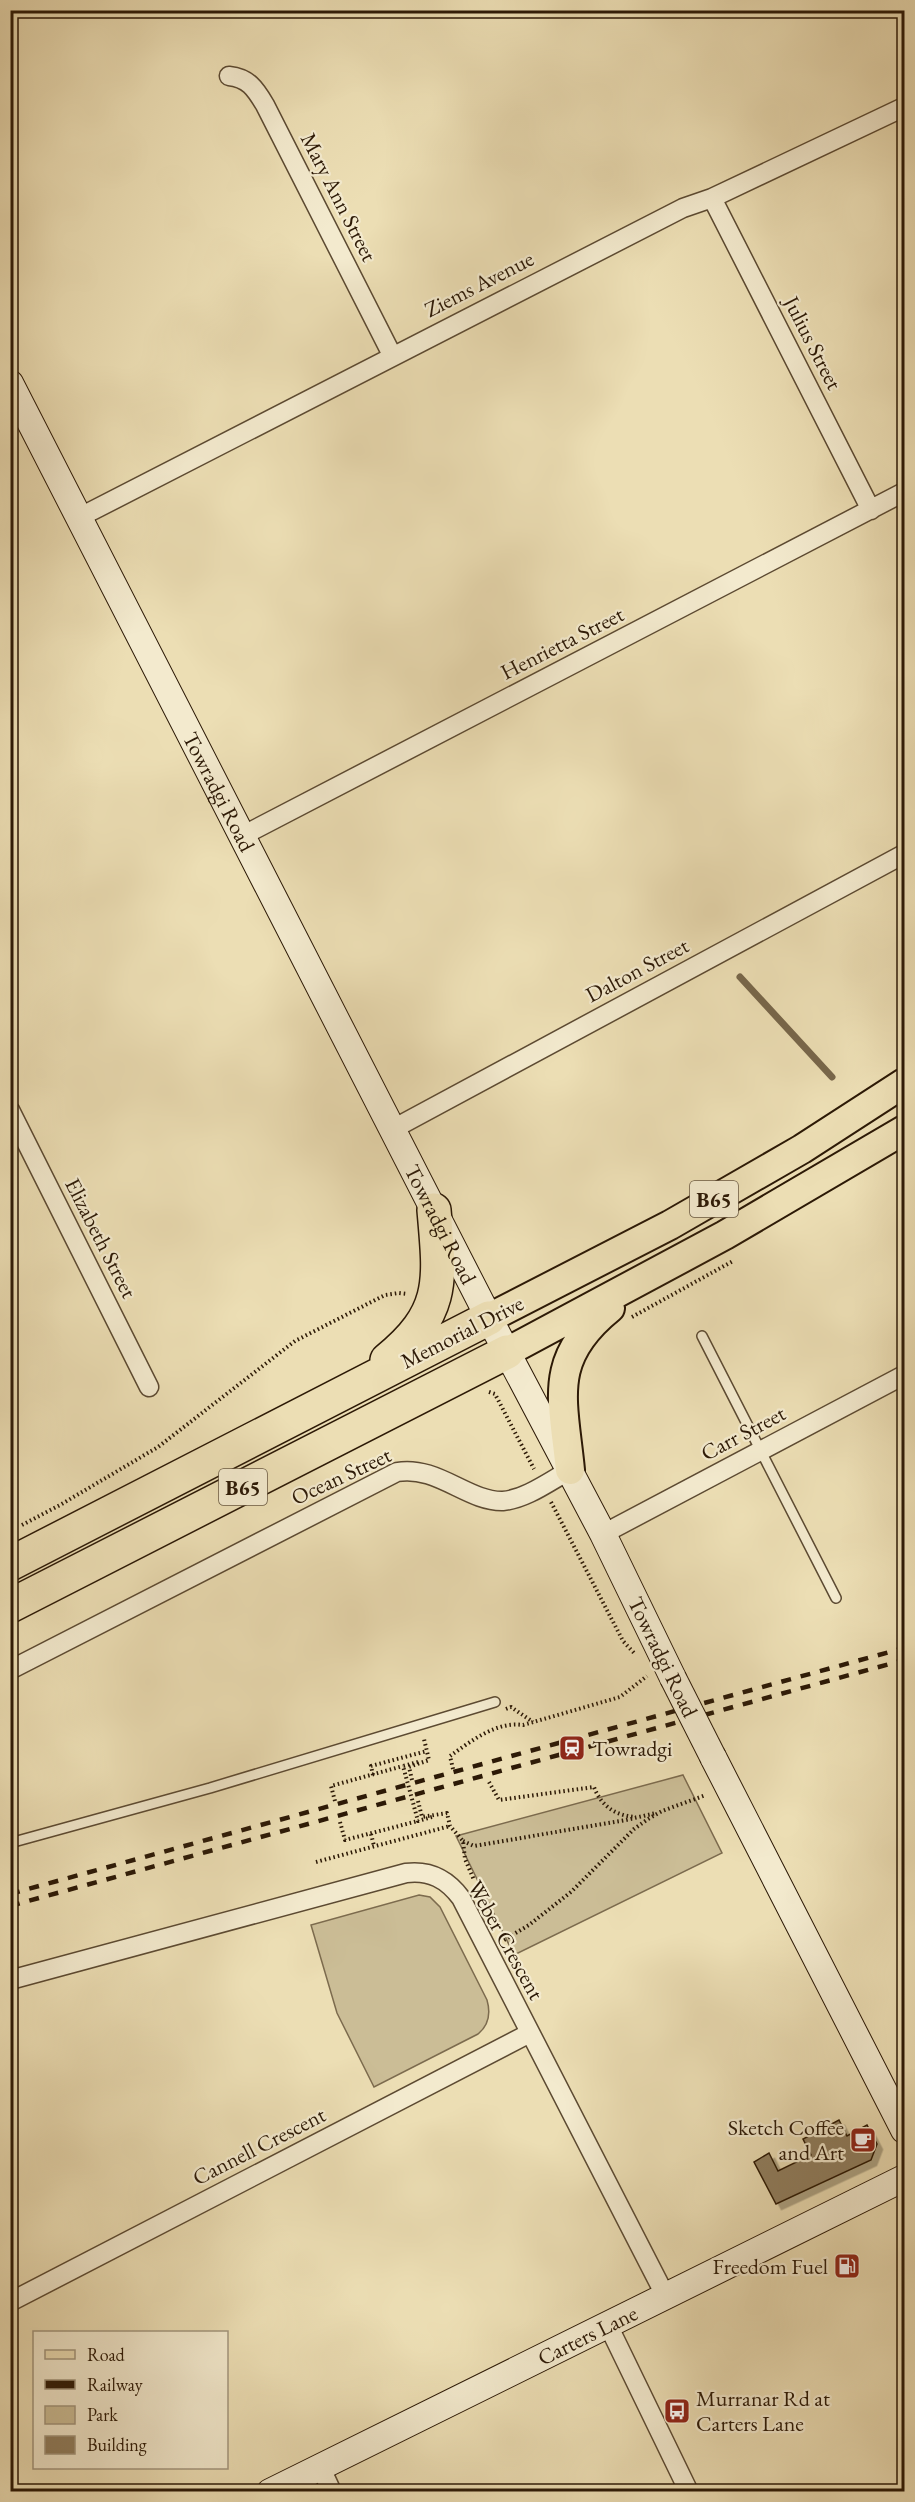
<svg xmlns="http://www.w3.org/2000/svg" width="915" height="2502" font-family="'EB Garamond',serif">
<style>
.green{fill:#cbbd96;stroke:#7c6b4e;stroke-width:1.5}
.lines{fill:none;stroke-linecap:round;stroke-linejoin:round}
.stream{stroke:#78674b;stroke-width:7}
.building{fill:#907f60;stroke:#2c1906;stroke-width:1.5;filter:url(#shadow)}
.service-casing{stroke:#5c4a32;stroke-width:12}
.minor-casing{stroke:#5c4a32;stroke-width:21}
.secondary-casing{stroke:#2c1906;stroke-width:28}
.primary-casing{stroke:#2c1906;stroke-width:32}
.motorway-casing{stroke:#2c1906;stroke-width:36}
.path{stroke:#2c1906;stroke-width:4;stroke-dasharray:1.5 3;stroke-linecap:butt}
.service{stroke:#f3eace;stroke-width:9}
.minor{stroke:#f3eace;stroke-width:18}
.secondary{stroke:#f3eace;stroke-width:26}
.primary{stroke:#ecdeb4;stroke-width:28}
.motorway{stroke:#ecdeb4;stroke-width:33}
.rail{stroke:#2c1906;stroke-width:4.5;stroke-dasharray:10 10;stroke-linecap:butt}
.secondary-bridge-casing{stroke:#2c1906;stroke-width:28;stroke-linecap:butt}
.path-bridge{stroke:#2c1906;stroke-width:4;stroke-dasharray:1.5 3;stroke-linecap:butt}
.secondary-bridge{stroke:#f3eace;stroke-width:26}
.labels{text-anchor:middle;dominant-baseline:central;stroke-width:4.5;stroke-linejoin:round;paint-order:stroke}
.shield{fill:#f3eace;stroke:#685842;stroke-width:1.5}
.shield-label{font-size:21px;font-weight:bold;fill:#2c1906}
.street-label{font-size:22px;fill:#2c1906;stroke:#f3eace}
.poi-label{font-size:22px;fill:#2c1906;stroke:#f3eace;text-anchor:start}
</style>
<defs>
<filter id="shadow"><feDropShadow dx="5.5" dy="5.5" stdDeviation="0" flood-color="#0004"/></filter>
</defs>
<rect width="100%" height="100%" fill="#ecdeb4"/>
<filter id="stains"><feTurbulence type="fractalNoise" baseFrequency=".00333" numOctaves="4"/><feColorMatrix values="0 0 0 0 .2 0 0 0 0 .09 0 0 0 0 .02 0 0 0 .5 -.17"/></filter>
<radialGradient id="worn" r=".72"><stop offset=".6" stop-color="#630" stop-opacity="0"/><stop offset="1" stop-color="#630" stop-opacity=".3"/></radialGradient>
<path class="green" d="M683,1775L722,1853L514,1955L456,1836Z
M419,1895L430,1897L440,1907L487,2000C491,2014 489,2025 478,2034L374,2087L337,2013L311,1925Z"/>
<g class="lines">
<path class="stream" d="M740,977L832,1077"/>
</g>
<path class="building" d="M839,2120L847,2136L867,2125L877,2144L871,2160L776,2204L754,2162L769,2153L778,2171L811,2155L803,2139Z"/>
<g class="lines">
<defs>
<path id="service" d="M702,1336L836,1598
M10,1843L210,1788L495,1702"/>
<path id="minor" d="M229,76C248,78 255,88 265,105L392,355
M712,198L871,510
M80,517L683,208L712,198L904,107
M242,836L904,492
M10,1110L149,1387
M393,1129L904,854
M603,1534L904,1375
M10,1670L397,1472C437,1465 468,1502 503,1501C526,1499 550,1481 570,1470
M10,1980L406,1873C430,1870 447,1879 461,1898L665,2295
M10,2302L530,2033
M608,2325L689,2492
M320,2466L332,2492"/>
<g id="secondary">
<path id="s1" d="M10,383L489,1318L603,1534L673,1678"/>
<path d="M713,1757L904,2130"/>
<path id="s2" d="M270,2492L904,2178"/>
</g>
<path id="primary" d="M489,1318L670,1225L802,1149L904,1083
M507,1352L725,1235L904,1130
M570,1470C563,1399 547,1359 610,1308"/>
<path id="motorway" d="M387,1360C446,1312 440,1280 434,1210
M10,1564L489,1318
M10,1606L507,1352"/>
</defs>
<use href="#service" class="service-casing"/>
<use href="#minor" class="minor-casing"/>
<use href="#secondary" class="secondary-casing"/>
<use href="#primary" class="primary-casing"/>
<use href="#motorway" class="motorway-casing"/>
<path class="path" d="M632,1317L733,1261
M489,1392L495,1394L534,1469
M551,1502L623,1641L634,1653
M22,1525L60,1505L158,1447L295,1341L385,1295L399,1293L408,1294
M506,1709L511,1707L533,1722
M453,1769L450,1756C471,1741 497,1721 523,1725L620,1697L647,1676
M373,1775L371,1766L427,1751
M412,1780L409,1767L429,1760L424,1739
M489,1782L499,1800L594,1787C601,1806 616,1816 636,1817
M335,1801L331,1786L403,1766
M418,1801L422,1817L447,1813L450,1826L463,1841L465,1859L474,1880
M340,1822L345,1840L418,1821
M371,1834L374,1846
M463,1841L474,1846L626,1820L656,1813
M316,1862L450,1826
M504,1940L529,1925L571,1892L634,1829L648,1819L662,1811L706,1795"/>
<use href="#service" class="service"/>
<use href="#minor" class="minor"/>
<use href="#secondary" class="secondary"/>
<use href="#primary" class="primary"/>
<use href="#motorway" class="motorway"/>
<path class="rail" d="M10,1894L904,1648
M10,1906L904,1660"/>
<defs>
<path id="secondary-bridge" d="M673,1678L713,1757"/>
</defs>
<use href="#secondary-bridge" class="secondary-bridge-casing"/>
<path class="path-bridge" d="M418,1762L403,1766L418,1821L432,1817"/>
<use href="#secondary-bridge" class="secondary-bridge"/>
</g>
<defs>
<symbol id="station-square" viewBox="-11 -11 22 22"><rect x="-9" y="-9" width="18" height="18" rx="4" fill="#8f2418" stroke="#f3eace"/><path d="M-3-6H3Q5-6 5-4V2Q5 4 3 4L4.5 6H3L1.5 4h-3L-3 6H-4.5L-3 4Q-5 4-5 2V-4Q-5-6-3-6ZM-3.5-4v3h7v-3ZM-3.5 1v1.5H-2V1ZM2 1v1.5H3.5V1Z" fill="#fff"/></symbol>
<symbol id="cafe-square" viewBox="-11 -11 22 22"><rect x="-9" y="-9" width="18" height="18" rx="4" fill="#8f2418" stroke="#f3eace"/><path d="M-5.5-4.5H6V0H3Q3 3.5 0 3.5H-2.5Q-5.5 3.5-5.5 0ZM3-3.2v2h1.7v-2ZM-6 4.5H4V6H-6Z" fill="#fff"/></symbol>
<symbol id="fuel-square" viewBox="-11 -11 22 22"><rect x="-9" y="-9" width="18" height="18" rx="4" fill="#8f2418" stroke="#f3eace"/><path d="M-5.5-6h7V0h2V4h1.3V-2.5L3-4.5l.8-.8L6-3V5H2.5V1h-1V6h-7ZM-4.2-4.7v3.2H.2V-4.7Z" fill="#fff"/></symbol>
<symbol id="bus-square" viewBox="-11 -11 22 22"><rect x="-9" y="-9" width="18" height="18" rx="4" fill="#8f2418" stroke="#f3eace"/><path d="M-5-6H5V4H4V6H2V4H-2V6H-4V4H-5ZM-3.5-4V0h7V-4ZM-3.5 1.2v1.5H-2V1.2ZM2 1.2v1.5H3.5V1.2Z" fill="#fff"/></symbol>
</defs>
<g fill-rule="evenodd">
<use href="#station-square" x="557" y="1733" width="30" height="30"/>
<use href="#cafe-square" x="848" y="2125" width="30" height="30"/>
<use href="#fuel-square" x="832" y="2251" width="30" height="30"/>
<use href="#bus-square" x="662" y="2396" width="30" height="30"/>
</g>
<g class="labels">
<g class="shield">
<rect x="690" y="1181" width="48" height="36" rx="4.5"/>
<rect x="219" y="1469" width="48" height="36" rx="4.5"/>
</g>
<g class="shield-label">
<text x="714" y="1199">B65</text>
<text x="243" y="1487">B65</text>
</g>
<g class="street-label">
<text transform="translate(339 197) rotate(63)">Mary Ann Street</text>
<text transform="translate(479 284) rotate(-27)">Ziems Avenue</text>
<text transform="translate(813 343) rotate(63)">Julius Street</text>
<text transform="translate(562 643) rotate(-27)">Henrietta Street</text>
<text stroke="none"><textPath href="#s1" startOffset="459">Towradgi Road</textPath></text>
<text transform="translate(637 970) rotate(-28)">Dalton Street</text>
<text stroke="none"><textPath href="#s1" startOffset="945">Towradgi Road</textPath></text>
<text transform="translate(101 1238) rotate(63)">Elizabeth Street</text>
<text transform="translate(462 1332) rotate(-27)">Memorial Drive</text>
<text transform="translate(743 1433) rotate(-28)">Carr Street</text>
<text transform="translate(341 1476) rotate(-25)">Ocean Street</text>
<text transform="translate(663 1657) rotate(64)">Towradgi Road</text>
<text transform="translate(506 1940) rotate(61)">Weber Crescent</text>
<text transform="translate(259 2146) rotate(-27)">Cannell Crescent</text>
<text stroke="none"><textPath href="#s2" startOffset="354">Carters Lane</textPath></text>
</g>
<g class="poi-label">
<text x="592" y="1748">Towradgi</text>
<text x="844" y="2127" text-anchor="end">Sketch Coffee<tspan x="844" dy="25">and Art</tspan></text>
<text x="828" y="2266" text-anchor="end">Freedom Fuel</text>
<text x="696" y="2398">Murranar Rd at<tspan x="696" dy="25">Carters Lane</tspan></text>
</g>
</g>
<rect width="915" height="2502" fill="none" stroke="#ecdeb4" stroke-width="36"/>
<rect x="12" y="12" width="891" height="2478" fill="none" stroke="#2c1906" stroke-width="3"/>
<rect x="18" y="18" width="879" height="2466" fill="none" stroke="#2c1906" stroke-width="1.5"/>
<rect x="33" y="2331" width="195" height="138" fill="#f3eace" stroke="#a3967e" stroke-width="1.5"/>
<rect x="45" y="2350" width="30" height="9" fill="#ecdeb4" stroke="#a3967e" stroke-width="1.5"/>
<text x="87" y="2361" font-size="18" fill="#2c1906">Road</text>
<rect x="45" y="2380" width="30" height="9" fill="#2c1906" stroke="#a3967e" stroke-width="1.5"/>
<text x="87" y="2391" font-size="18" fill="#2c1906">Railway</text>
<rect x="45" y="2406" width="30" height="18" fill="#cbbd96" stroke="#a3967e" stroke-width="1.5"/>
<text x="87" y="2421" font-size="18" fill="#2c1906">Park</text>
<rect x="45" y="2436" width="30" height="18" fill="#907f60" stroke="#a3967e" stroke-width="1.5"/>
<text x="87" y="2451" font-size="18" fill="#2c1906">Building</text>
<rect width="100%" height="100%" filter="url(#stains)"/>
<rect width="100%" height="100%" fill="url(#worn)"/>
</svg>
